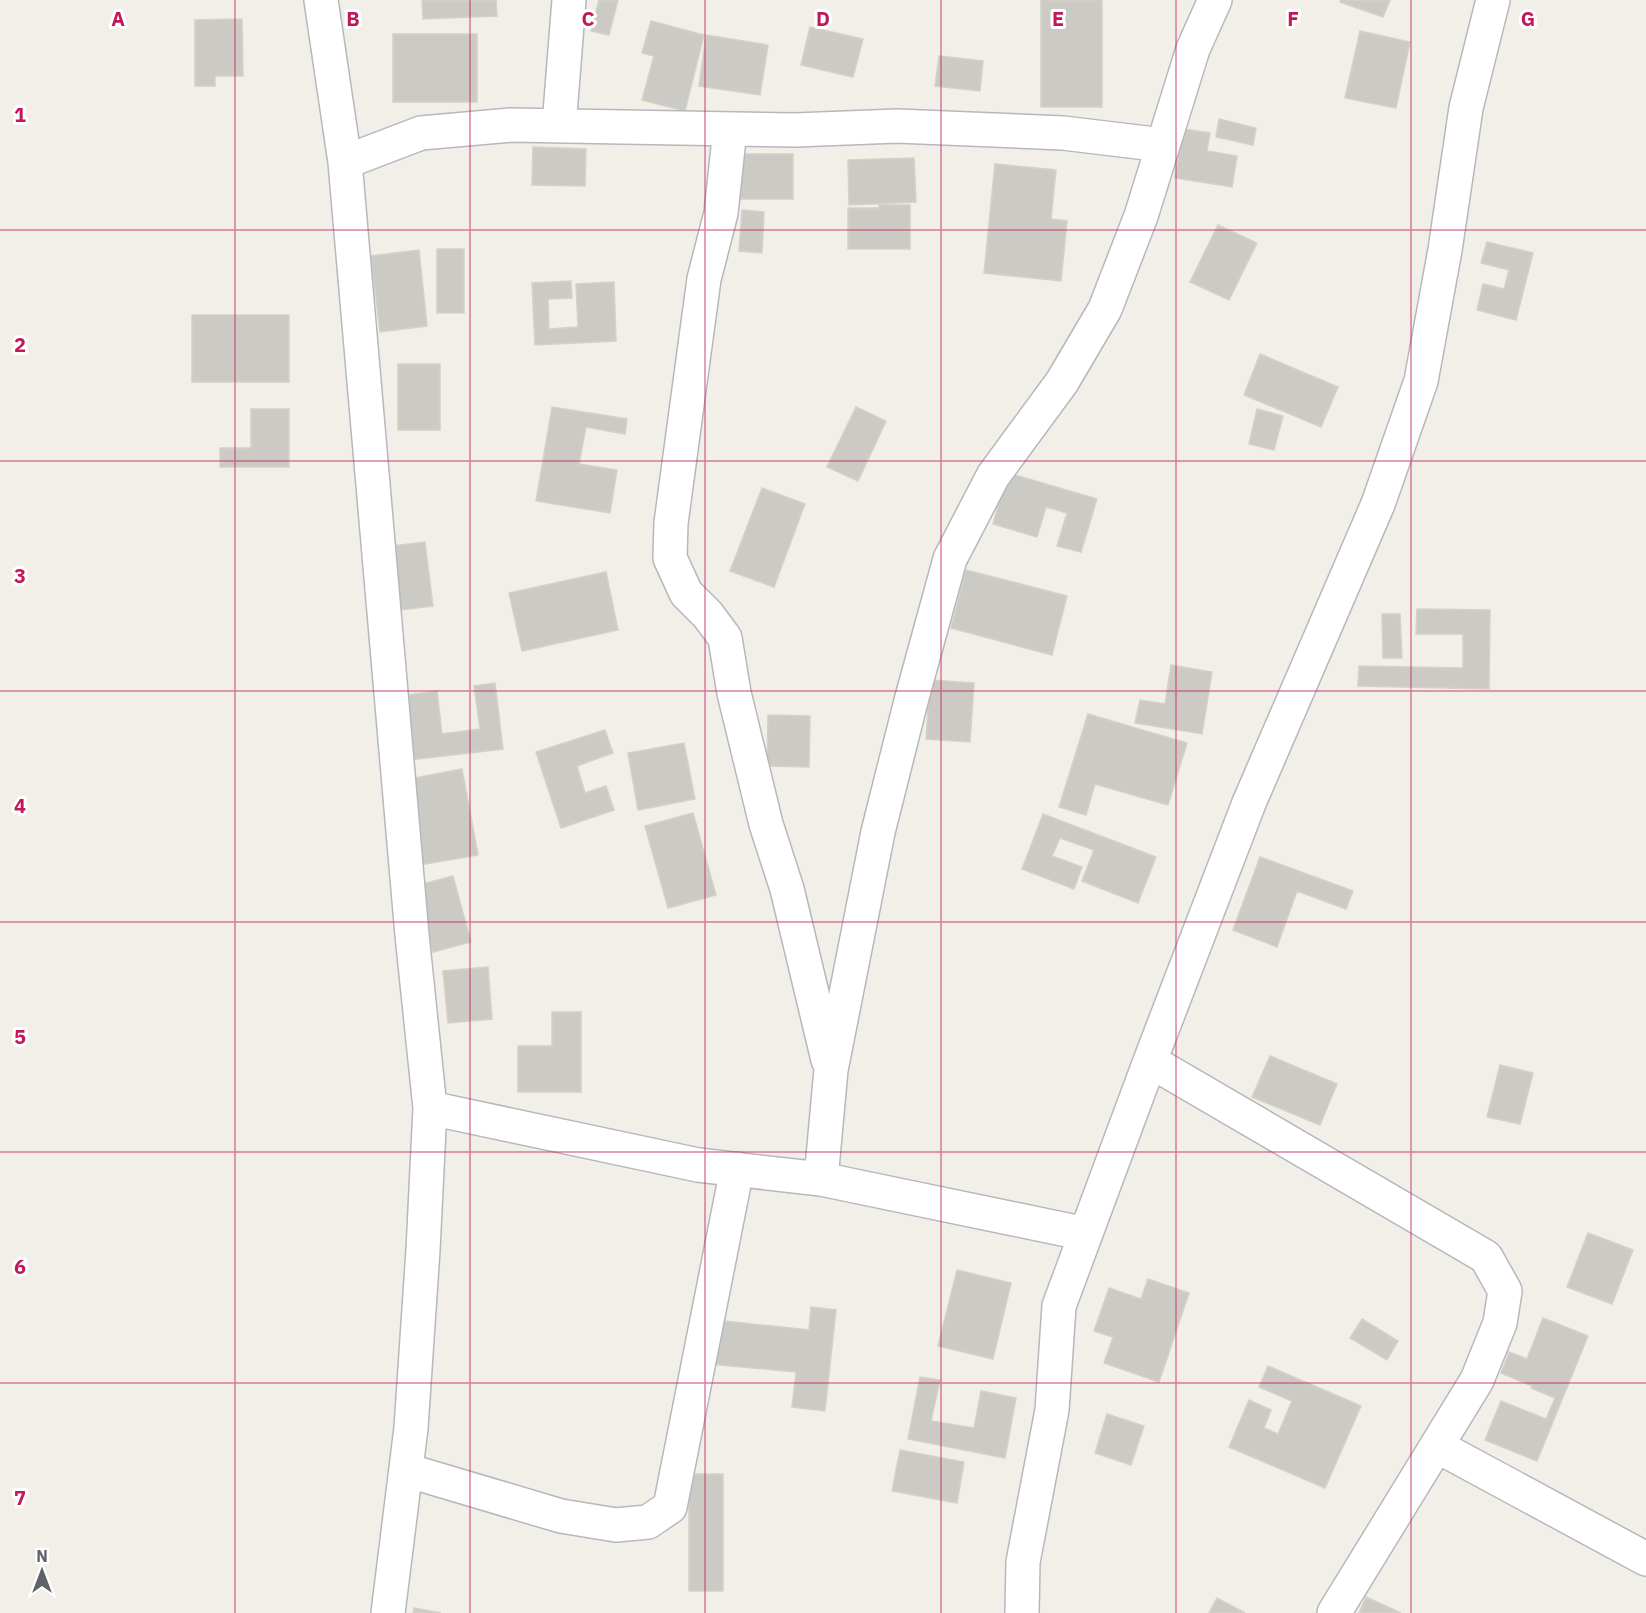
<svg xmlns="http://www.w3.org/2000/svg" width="1646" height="1613" font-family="'IBM Plex Sans',sans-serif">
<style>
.building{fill:#cccac5;stroke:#d6d1c6;stroke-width:1.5}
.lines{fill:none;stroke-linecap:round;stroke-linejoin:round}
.minor-casing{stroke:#b5b8bc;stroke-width:36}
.minor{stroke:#fff;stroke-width:33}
.grid{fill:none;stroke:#c2185b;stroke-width:1.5;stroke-opacity:0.55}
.grid-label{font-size:20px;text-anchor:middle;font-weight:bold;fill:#c2185b;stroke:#fff;stroke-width:6;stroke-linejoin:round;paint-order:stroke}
</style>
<rect width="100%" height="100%" fill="#f1efe8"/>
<path class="building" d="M422,0H496L497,16L423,19Z
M599,0H618L609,35L591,31Z
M1041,0H1102V107H1041Z
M1341,0H1390L1383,17L1340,2Z
M242,19L243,76H215V86H195V20Z
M651,21L704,35L685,111L642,100L654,56L642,53Z
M810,27L863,39L853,77L801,65Z
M1360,31L1410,42L1396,108L1345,98Z
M393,34H477V102H393Z
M706,35L768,45L760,95L699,86Z
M939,56L983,61L980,91L935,86Z
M1219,119L1256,128L1253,145L1216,137Z
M1183,129L1210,133L1207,151L1237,156L1232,187L1175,178Z
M533,147L586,149L585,186L532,185Z
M734,154H793V199H734Z
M914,158L916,202L849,205L848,160Z
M995,164L1056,170L1051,219L1067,221L1061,281L984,273Z
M879,205H910V249H848V208H879Z
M742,210L764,212L762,253L739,251Z
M1218,225L1257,243L1229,300L1190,282Z
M1487,242L1533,253L1516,320L1477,310L1483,284L1504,289L1509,270L1481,263Z
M437,249H464V313H437Z
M419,250L427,326L380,332L371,256Z
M571,281L572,298L548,299L549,329L578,327L576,284L614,282L616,341L535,345L532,283Z
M192,315H289V382H192Z
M1260,354L1338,387L1321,427L1244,395Z
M398,364H440V430H398Z
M552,407L627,419L625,434L586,427L579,464L617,470L610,513L536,501Z
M856,407L886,421L858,481L827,467Z
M251,409H289V467H220V448H251Z
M1257,409L1283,416L1274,450L1249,444Z
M1008,473L1097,499L1081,552L1057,546L1067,513L1046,507L1037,537L993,524Z
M762,488L805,504L774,587L730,571Z
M425,542L433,606L392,611L384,547Z
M966,570L1067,596L1052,655L951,628Z
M606,572L618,630L522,651L509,593Z
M1417,609L1490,610L1489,689L1358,686L1359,666L1463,668V634H1416Z
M1382,614H1400L1402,658H1383Z
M1171,665L1212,672L1202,734L1135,723L1140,700L1165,704Z
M930,680L974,683L970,742L926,739Z
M495,683L503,749L401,761L393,697L437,691L442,734L480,729L474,686Z
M1088,714L1187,743L1168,805L1095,784L1086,815L1059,807Z
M768,715L810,716L809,767L767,766Z
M605,730L613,753L577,766L585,793L606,786L614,810L561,828L536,752Z
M684,743L695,799L638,810L628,753Z
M462,769L478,855L420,865L404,780Z
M693,813L716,895L668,908L645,826Z
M1043,814L1156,857L1138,903L1082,881L1094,850L1060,838L1052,856L1082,867L1074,889L1022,869Z
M1260,857L1353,891L1346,909L1297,891L1277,947L1233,930Z
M453,876L471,942L433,952L415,886Z
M488,967L492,1019L448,1023L443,971Z
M552,1012H581V1092H518V1046H552Z
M1270,1056L1337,1084L1320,1125L1252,1097Z
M1500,1065L1533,1073L1520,1124L1487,1117Z
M1588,1233L1633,1250L1612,1304L1567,1287Z
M957,1270L1011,1283L993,1359L938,1346Z
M1148,1279L1189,1293L1159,1382L1104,1363L1113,1337L1094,1331L1109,1288L1141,1299Z
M811,1307L836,1310L825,1411L792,1407L796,1372L711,1364L715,1320L809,1330Z
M1543,1318L1588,1336L1537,1461L1485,1440L1501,1401L1546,1419L1555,1398L1531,1388L1532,1386L1501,1373L1509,1352L1527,1359Z
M1362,1319L1398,1341L1387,1360L1350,1338Z
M1268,1366L1361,1406L1325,1488L1229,1447L1249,1400L1271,1410L1264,1428L1278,1434L1292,1401L1259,1387Z
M920,1377L940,1380L931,1421L974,1428L981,1391L1016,1398L1005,1458L908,1439Z
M1107,1414L1144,1426L1131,1465L1095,1453Z
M900,1450L964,1462L957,1503L892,1491Z
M677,1474H723V1591H689V1499H677Z
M1366,1597L1401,1613H1359Z
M1217,1598L1245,1613H1209Z
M414,1608L441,1613H413Z"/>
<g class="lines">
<defs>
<path id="minor" d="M321,0L345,162L412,935L430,1108L423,1250L411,1428L388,1613
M559,126L569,0
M730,129L721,213L704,279L671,523L670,558L686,593L708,615L725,638L734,693L766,824L787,889L828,1060
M345,162L421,133L511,125L795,130L897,126L1063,133L1163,145
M1150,1061L1486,1257L1505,1291L1500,1323L1477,1380L1334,1613
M430,1108L698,1165L821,1179L1086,1234
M821,1179L831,1070L878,832L911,701L950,559L993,476L1062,382L1105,309L1141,216L1193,49L1215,0
M1437,1446L1646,1559
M406,1470L561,1516L616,1525L648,1522L670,1507L737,1169
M1022,1613L1023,1562L1052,1410L1059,1306L1150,1061L1249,803L1378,504L1421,381L1445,250L1466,108L1493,0"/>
</defs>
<use href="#minor" class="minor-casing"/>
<use href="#minor" class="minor"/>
</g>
<path class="grid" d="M235,0V1613M470,0V1613M705,0V1613M941,0V1613M1176,0V1613M1411,0V1613M0,230H1646M0,461H1646M0,691H1646M0,922H1646M0,1152H1646M0,1383H1646"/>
<g class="grid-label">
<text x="118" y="26">A</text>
<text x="353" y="26">B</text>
<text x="588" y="26">C</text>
<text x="823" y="26">D</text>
<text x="1058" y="26">E</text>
<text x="1293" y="26">F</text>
<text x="1528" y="26">G</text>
<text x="20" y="122">1</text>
<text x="20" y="352">2</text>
<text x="20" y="583">3</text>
<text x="20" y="813">4</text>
<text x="20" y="1044">5</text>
<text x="20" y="1274">6</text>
<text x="20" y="1505">7</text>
</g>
<g transform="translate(42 1571)" stroke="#ffffff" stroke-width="4.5" paint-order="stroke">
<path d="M0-4.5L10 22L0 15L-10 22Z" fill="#5f6368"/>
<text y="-9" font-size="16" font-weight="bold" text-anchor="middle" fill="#5f6368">N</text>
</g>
</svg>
